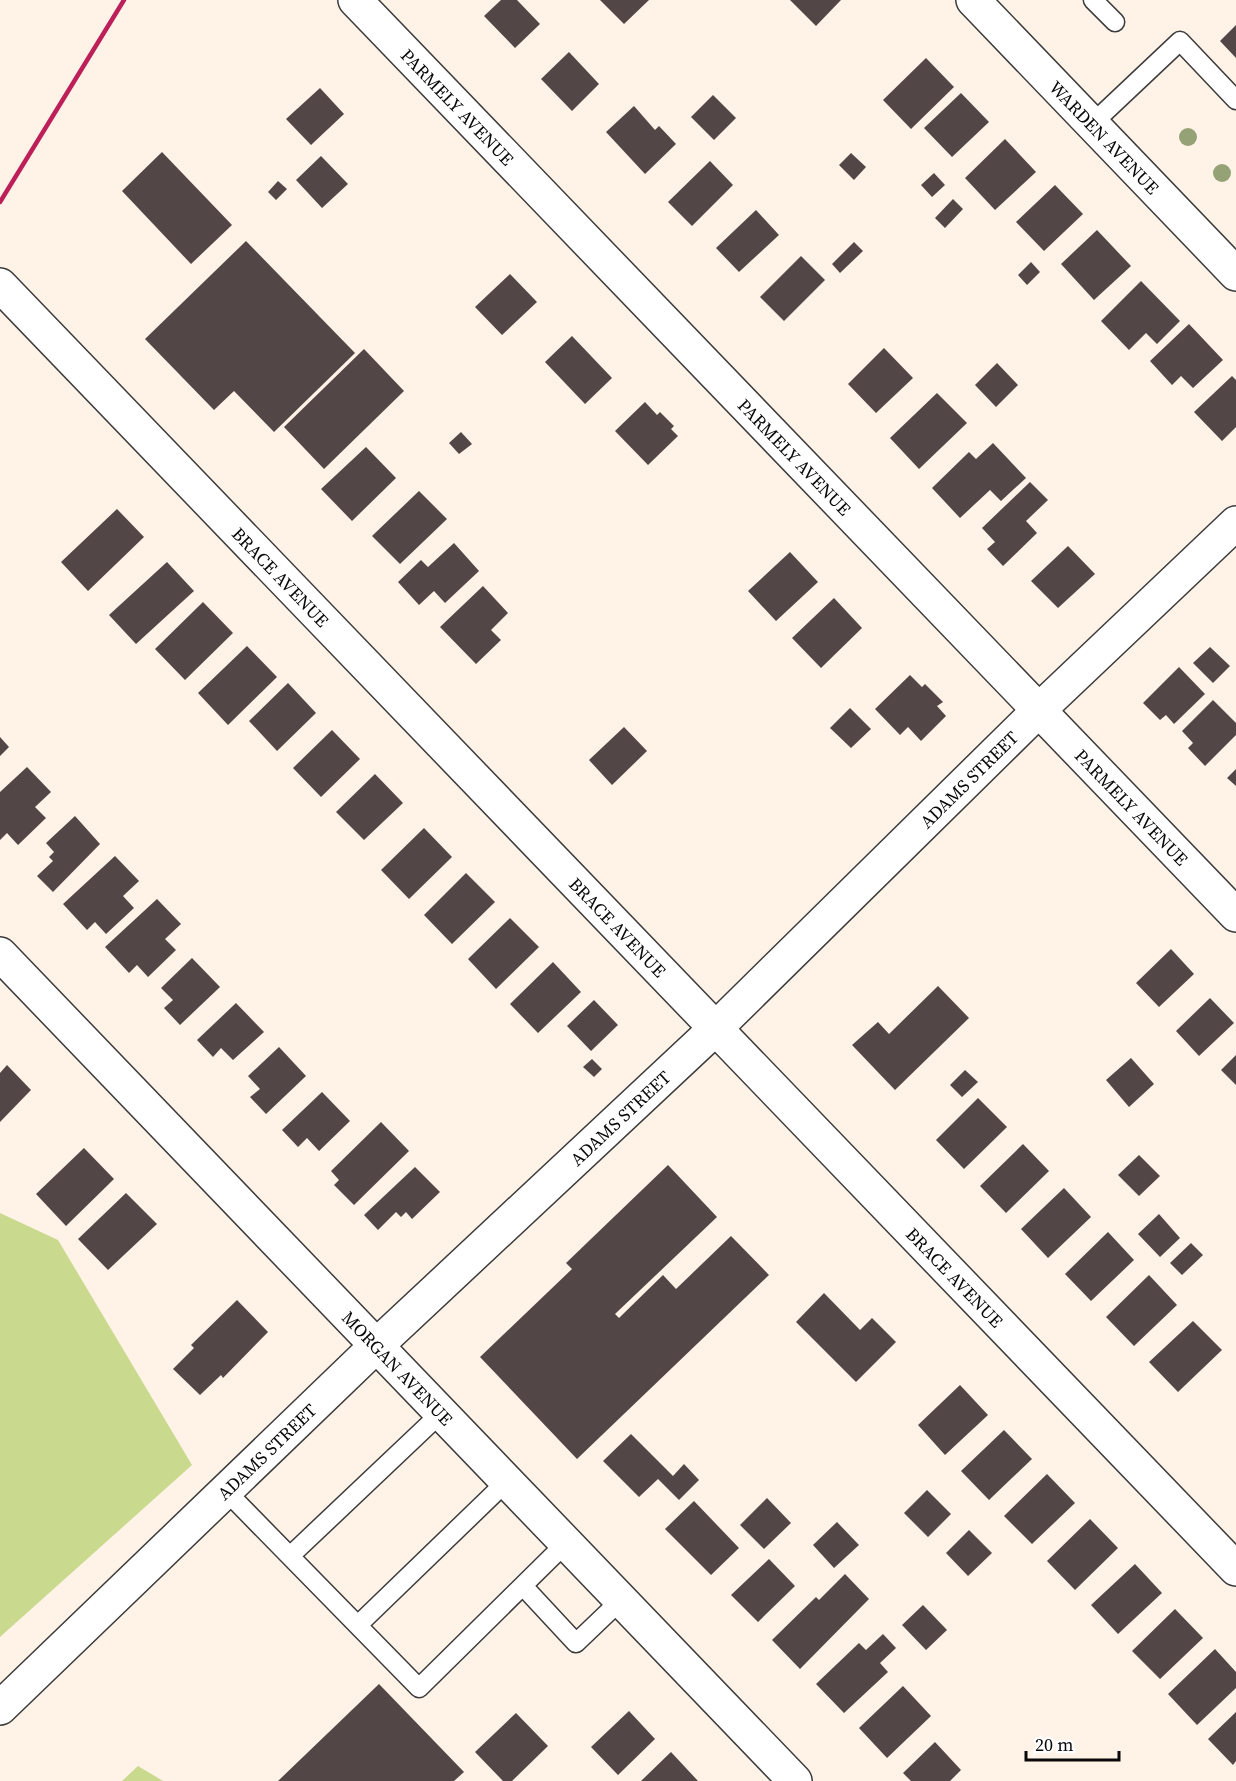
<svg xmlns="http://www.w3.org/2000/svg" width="1236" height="1781" font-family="'Source Serif 4',serif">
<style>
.forest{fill:#c9da8f}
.building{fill:#524646}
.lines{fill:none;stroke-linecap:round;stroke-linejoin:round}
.lane-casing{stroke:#3c3c3c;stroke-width:21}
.street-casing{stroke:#3c3c3c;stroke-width:36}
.lane{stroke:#fff;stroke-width:18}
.street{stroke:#fff;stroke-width:33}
.rail{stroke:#bc1f59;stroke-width:4.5}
.tree{fill:#95a276}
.labels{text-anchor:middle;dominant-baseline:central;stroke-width:6;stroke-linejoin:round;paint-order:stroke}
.street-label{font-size:18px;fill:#090909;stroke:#fff}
</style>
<rect width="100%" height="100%" fill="#fff2e6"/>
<path class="forest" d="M0,1213L58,1240L192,1465L0,1637Z
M138,1766L163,1781H122Z"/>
<path class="building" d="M501,0H517L540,24L515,48L484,16Z
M600,0H649L624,24Z
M790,0H841L816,26Z
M1236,25V58L1220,41Z
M569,52L599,84L572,111L541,79Z
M926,58L954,87L911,129L883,100Z
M320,88L344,114L311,145L286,119Z
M961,93L989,122L952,157L924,128Z
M713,95L736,118L714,140L691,117Z
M634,106L655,130L659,126L676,144L645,174L606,132Z
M1005,139L1036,172L995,210L965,178Z
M162,152L232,225L191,264L122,191Z
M851,153L866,167L854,180L839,165Z
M321,156L348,184L322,208L296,180Z
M710,161L733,185L692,226L668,202Z
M934,173L945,185L932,197L921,185Z
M278,181L287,189L276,200L268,192Z
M1055,185L1083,214L1044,251L1016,222Z
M953,199L963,209L945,228L935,218Z
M756,210L779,235L739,272L716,248Z
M1097,230L1131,266L1094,300L1061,264Z
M246,241L355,353L274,432L234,391L214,410L145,339Z
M854,242L863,251L840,273L832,264Z
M801,256L825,280L784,321L760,297Z
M1031,262L1040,272L1027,285L1018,275Z
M510,274L537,302L502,335L475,307Z
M1141,281L1180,321L1157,344L1146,333L1129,350L1101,321Z
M1189,324L1223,360L1193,388L1181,376L1172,385L1150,361Z
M572,336L612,378L585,404L545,362Z
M884,348L913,378L876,413L848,384Z
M364,349L404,391L324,469L284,427Z
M997,363L1018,385L996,407L975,385Z
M1232,376L1236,380V427L1222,441L1194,412Z
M937,393L967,423L919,469L890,438Z
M645,402L657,415L660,412L674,426L671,429L678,436L648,465L615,431Z
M461,432L472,444L459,454L449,443Z
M993,443L1026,478L1001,501L990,490L960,518L932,488L969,452L976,459Z
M366,447L396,478L352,521L321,489Z
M1030,482L1048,500L1026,521L1037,533L1003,566L987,549L995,542L982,528Z
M419,491L447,519L400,564L372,536Z
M117,509L144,537L88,591L61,562Z
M454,543L479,571L445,603L434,591L419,605L398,582L421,560L428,567Z
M1068,546L1095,574L1058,608L1031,581Z
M790,552L818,582L776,621L748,591Z
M167,562L194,591L136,644L109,615Z
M483,586L508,613L491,630L501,640L476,664L440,627Z
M834,598L862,628L821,668L792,638Z
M203,602L233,633L185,680L155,649Z
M247,646L277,677L228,725L198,693Z
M1210,647L1230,666L1213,683L1193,663Z
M1179,667L1205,694L1174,724L1166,715L1160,720L1143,703Z
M910,675L922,687L925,684L943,702L937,706L946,716L921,741L908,727L900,735L875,709Z
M288,683L316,713L277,751L249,721Z
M1213,700L1236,723V735L1205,766L1188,748L1193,743L1182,731Z
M850,708L871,729L851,748L830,728Z
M624,727L647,751L612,785L589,760Z
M332,730L360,759L321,797L293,768Z
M0,737L9,747L0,756Z
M27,767L51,792L35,807L46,818L18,845L7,833L0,840V792Z
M1236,769V786L1227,778Z
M375,774L403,803L364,840L336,812Z
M75,816L100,844L53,892L37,876L53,861L49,857L54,852L46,843Z
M424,828L452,857L409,899L381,870Z
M115,856L139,881L123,896L134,908L106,934L95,922L87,930L63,904Z
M466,873L495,902L452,944L424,915Z
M157,899L181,924L165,939L176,950L148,977L137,965L129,973L105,947Z
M510,918L539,947L496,989L468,959Z
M1171,949L1194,974L1159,1007L1136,983Z
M192,958L220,987L180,1025L164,1008L173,1000L161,988Z
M553,962L581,992L538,1033L510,1004Z
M938,986L969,1018L895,1090L852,1045L878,1022L889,1034Z
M1210,998L1234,1023L1199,1056L1176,1031Z
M594,1000L618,1025L591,1051L567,1026Z
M236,1003L264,1032L233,1060L221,1048L213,1057L197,1040Z
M279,1047L306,1076L266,1114L250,1097L260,1089L248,1076Z
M1236,1055V1085L1221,1070Z
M1131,1058L1154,1084L1129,1107L1106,1080Z
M592,1059L602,1069L594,1077L583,1067Z
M7,1065L31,1090L0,1122V1073Z
M965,1070L978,1082L962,1097L950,1085Z
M322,1092L350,1121L319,1151L307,1138L298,1147L282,1130Z
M978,1098L1007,1127L964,1169L936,1140Z
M381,1122L409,1151L354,1205L334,1185L339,1180L331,1171Z
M1023,1144L1049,1171L1006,1213L980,1186Z
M84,1148L114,1179L66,1226L36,1194Z
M1139,1155L1160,1176L1139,1196L1118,1175Z
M668,1165L717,1217L615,1314L619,1318L663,1275L676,1289L731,1236L769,1275L577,1459L480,1357L572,1269L566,1263Z
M415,1167L440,1192L412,1219L406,1212L401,1217L396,1212L378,1230L364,1215Z
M1064,1188L1091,1217L1048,1258L1021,1229Z
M126,1193L157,1224L108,1270L78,1239Z
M1159,1214L1180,1238L1160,1257L1138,1234Z
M1108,1232L1134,1260L1091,1301L1065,1274Z
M1191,1243L1203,1255L1182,1275L1170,1263Z
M1149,1275L1177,1305L1134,1346L1106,1317Z
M824,1293L860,1330L872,1318L896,1342L856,1382L796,1322Z
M237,1300L268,1332L223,1378L221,1375L200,1395L173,1369L194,1348L191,1345Z
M1193,1321L1222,1350L1178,1392L1149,1362Z
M960,1385L988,1415L945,1455L918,1425Z
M1004,1430L1032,1459L989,1500L961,1471Z
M631,1434L673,1476L684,1464L699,1480L679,1500L658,1479L639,1497L603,1461Z
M1047,1474L1075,1503L1032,1544L1004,1516Z
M927,1490L951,1514L928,1537L904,1513Z
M767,1498L791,1523L764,1549L740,1525Z
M694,1501L739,1548L711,1575L665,1529Z
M1090,1519L1118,1548L1075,1590L1047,1561Z
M837,1522L859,1545L834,1568L813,1545Z
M969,1530L992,1553L968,1576L946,1553Z
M769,1559L795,1586L758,1622L731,1595Z
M1135,1564L1162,1593L1118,1634L1091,1605Z
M845,1574L869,1599L800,1669L772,1640L816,1597L819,1600Z
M923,1605L947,1630L926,1650L902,1625Z
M1175,1609L1203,1638L1160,1679L1132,1651Z
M883,1634L896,1648L880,1663L888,1672L844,1713L816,1684L859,1643L866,1650Z
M1215,1649L1236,1672V1688L1197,1725L1168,1694Z
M379,1684L464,1772L454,1781H278Z
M903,1686L931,1716L887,1758L859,1728Z
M629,1711L655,1739L618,1775L591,1747Z
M1236,1712V1761L1233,1765L1208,1739Z
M516,1713L548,1746L512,1781H503L475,1752Z
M935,1742L961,1770L950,1781H911L903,1773Z
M671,1752L698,1781H641Z"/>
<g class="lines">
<defs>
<path id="lane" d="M1093,0L1115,22
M1092,124L1180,41L1236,100
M226,1491L419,1688L566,1543
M290,1556L441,1413
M523,1586L576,1643L621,1600
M358,1625L507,1481"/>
<g id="street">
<path id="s1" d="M355,0L1236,915"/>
<path id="s2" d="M973,0L1236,274"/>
<path id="s3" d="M0,285L1236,1569"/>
<path id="s4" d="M0,954L795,1781"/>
<path id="s5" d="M0,1708L376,1346L716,1028L1039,710L1236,523"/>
</g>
</defs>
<use href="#lane" class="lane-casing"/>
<use href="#street" class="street-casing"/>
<use href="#lane" class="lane"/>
<use href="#street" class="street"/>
<path class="rail" d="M0,202L124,0"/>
</g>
<g class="tree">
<circle cx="1188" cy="137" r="9"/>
<circle cx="1222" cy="173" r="9"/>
</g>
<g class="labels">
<g class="street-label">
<text stroke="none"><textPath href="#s1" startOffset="148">PARMELY AVENUE</textPath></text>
<text stroke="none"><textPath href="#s2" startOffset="190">WARDEN AVENUE</textPath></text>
<text stroke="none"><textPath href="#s1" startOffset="634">PARMELY AVENUE</textPath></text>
<text stroke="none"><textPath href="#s3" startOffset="405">BRACE AVENUE</textPath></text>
<text stroke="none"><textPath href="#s5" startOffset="1342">ADAMS STREET</textPath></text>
<text stroke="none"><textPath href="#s1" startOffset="1120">PARMELY AVENUE</textPath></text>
<text stroke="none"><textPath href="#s3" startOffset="891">BRACE AVENUE</textPath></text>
<text stroke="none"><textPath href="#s5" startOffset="856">ADAMS STREET</textPath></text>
<text stroke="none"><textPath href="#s3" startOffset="1377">BRACE AVENUE</textPath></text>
<text stroke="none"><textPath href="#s4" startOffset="574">MORGAN AVENUE</textPath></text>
<text stroke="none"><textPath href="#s5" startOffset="370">ADAMS STREET</textPath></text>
</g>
</g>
<path d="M1026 1751v9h93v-9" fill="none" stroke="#090909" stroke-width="3"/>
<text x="1035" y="1751" font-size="18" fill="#090909" stroke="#ffffff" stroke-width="4.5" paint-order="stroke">20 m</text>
</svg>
